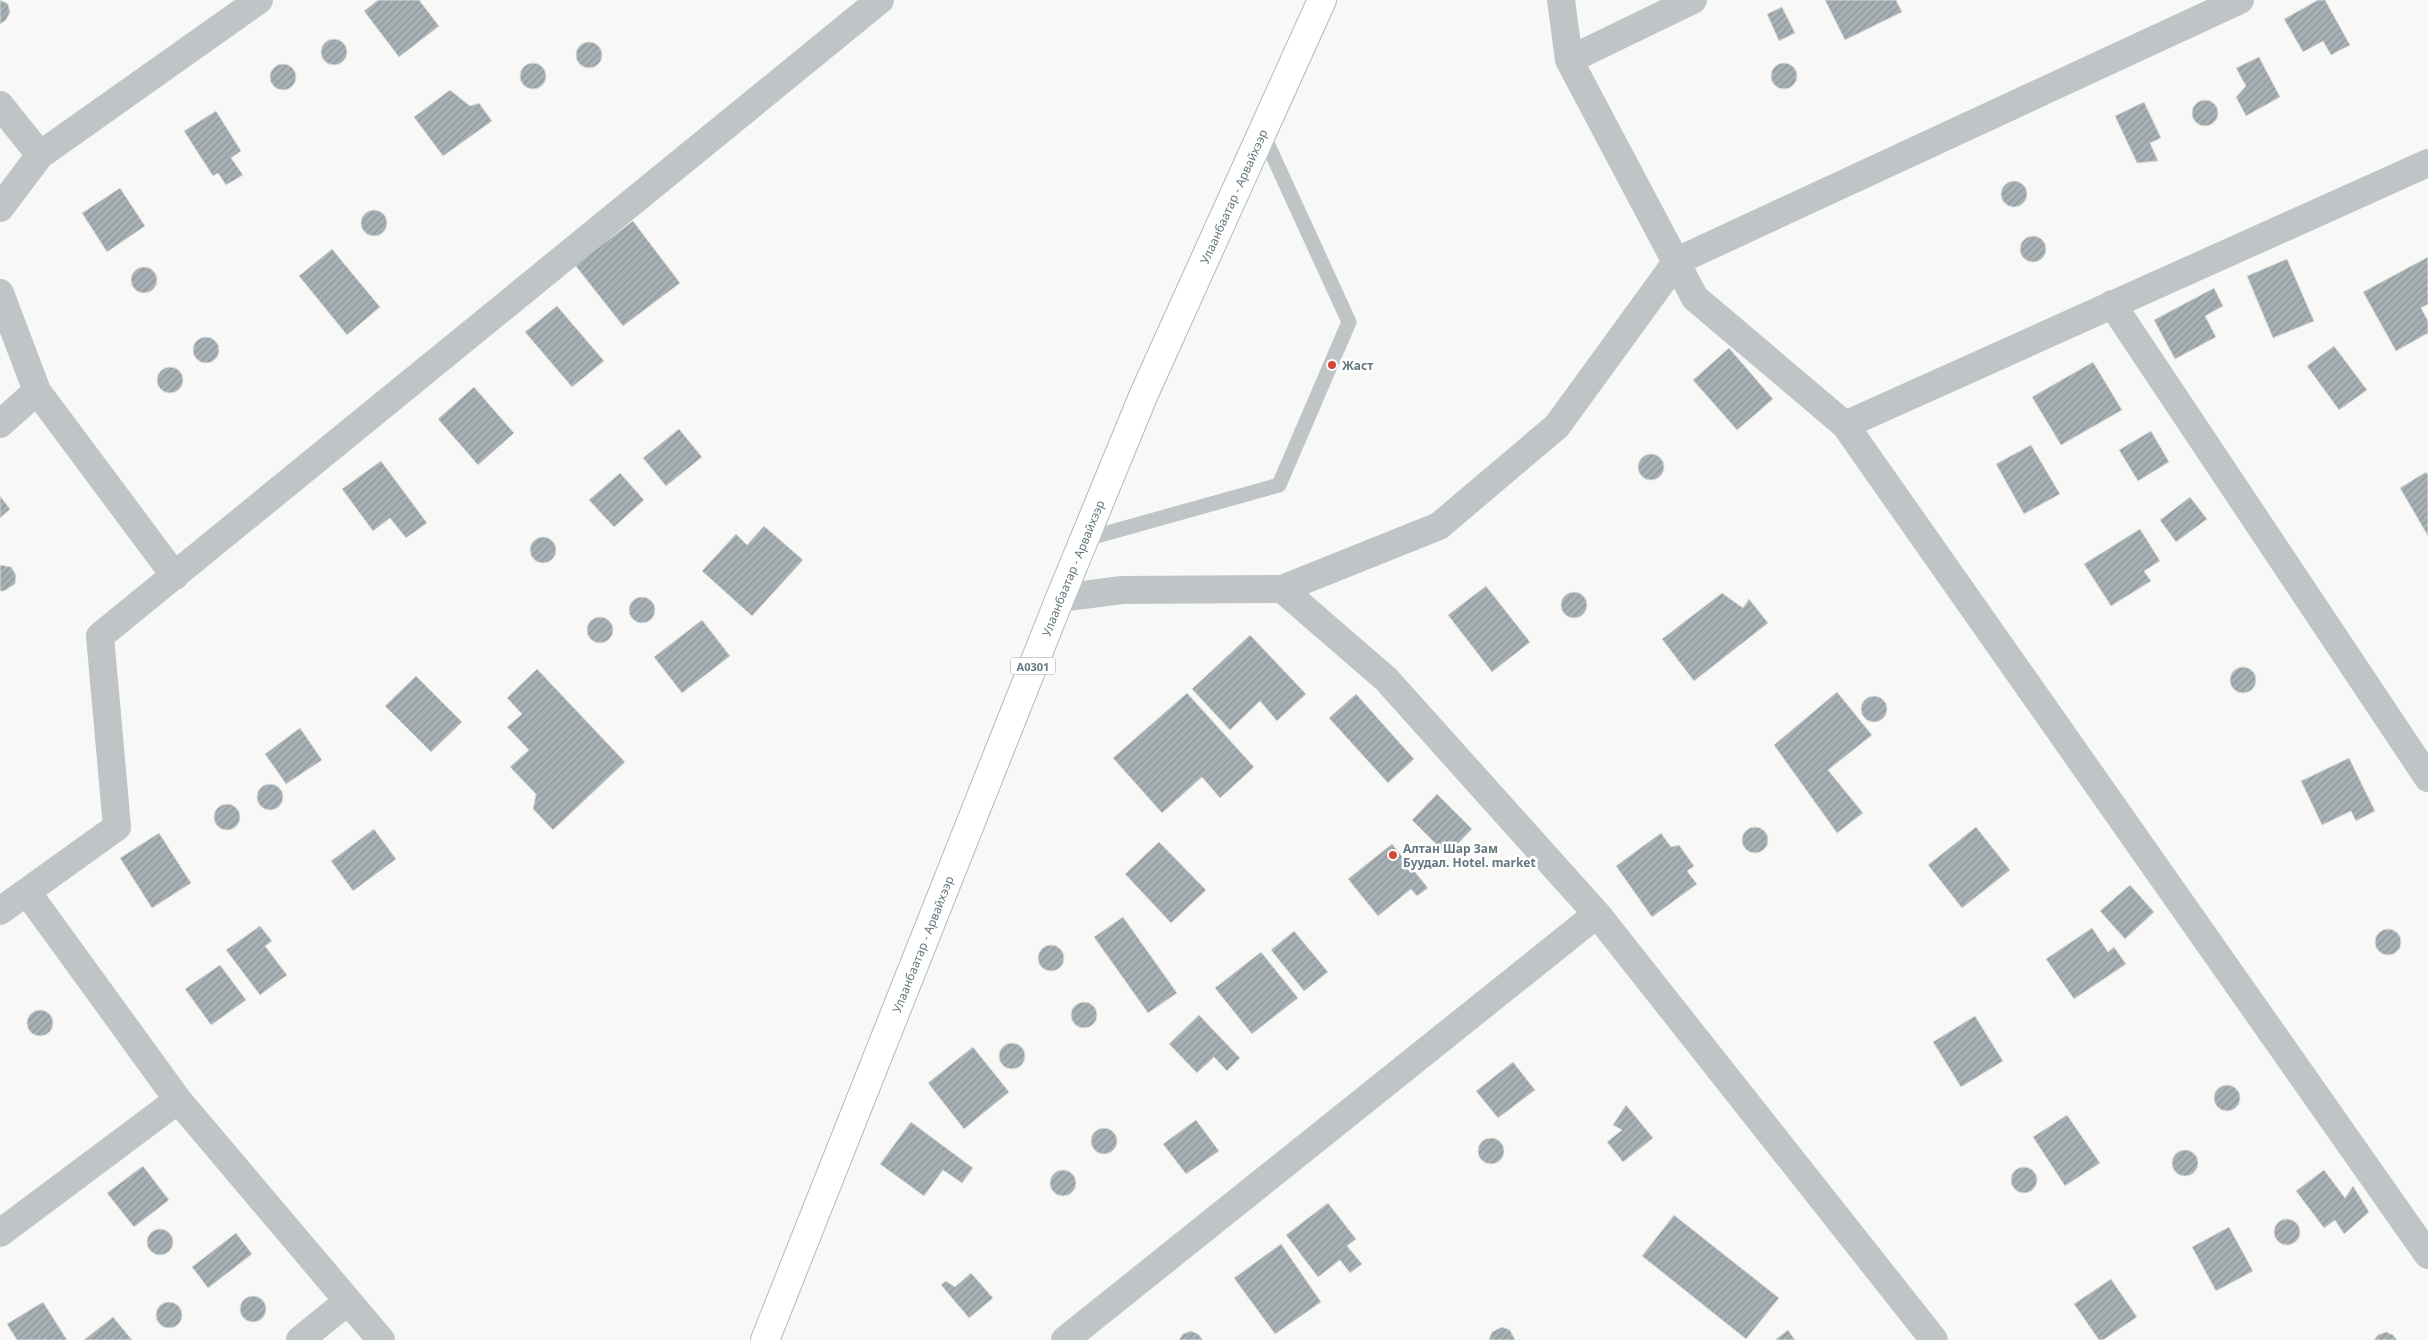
<svg xmlns="http://www.w3.org/2000/svg" width="2428" height="1340" font-family="'Noto Sans',sans-serif">
<style>
.building{fill:url(#building-hatch);stroke:#dadad8}
.lines{fill:none;stroke-linecap:round;stroke-linejoin:round}
.trunk-casing{stroke:#b3b8ba;stroke-width:30}
.service{stroke:#bfc5c7;stroke-width:15}
.minor{stroke:#bfc5c7;stroke-width:28}
.trunk{stroke:#fff;stroke-width:28}
.poi-dot{fill:#d74637;stroke:#fff;stroke-width:2}
.labels{text-anchor:middle;dominant-baseline:central;stroke-width:5;stroke-linejoin:round;paint-order:stroke}
.shield{fill:#fff;stroke:#93a0a5;stroke-width:1}
.shield-label{font-size:11px;font-weight:bold;fill:#65777f}
.street-label{font-size:12px;fill:#65777f;stroke:#fff}
.poi-label{font-size:12px;font-weight:bold;fill:#65777f;stroke:#fff;text-anchor:start}
</style>
<defs>
<pattern id="building-hatch" width="6" height="6" patternUnits="userSpaceOnUse" patternTransform="scale(1.25)"><rect width="6" height="6" fill="#a7b1b5"/><path d="M-1 1l2-2M0 6l6-6M5 7l2-2" fill="none" stroke="#8c9598"/></pattern>
</defs>
<rect width="100%" height="100%" fill="#f8f8f6"/>
<path class="building" d="M0,0L8,4L10,12L6,20L0,24Z
M378,0H419L439,26L399,57L364,11Z
M1825,0H1896L1902,12L1845,40Z
M2318,0H2325L2350,45L2331,55L2323,41L2303,52L2284,19Z
M1782,7L1795,33L1779,41L1767,14Z
M321 52a13 13 0 1 1 26 0a13 13 0 1 1-26 0Z
M576 55a13 13 0 1 1 26 0a13 13 0 1 1-26 0Z
M2259,57L2280,97L2246,116L2236,97L2246,86L2236,68Z
M1771 76a13 13 0 1 1 26 0a13 13 0 1 1-26 0Z
M520 76a13 13 0 1 1 26 0a13 13 0 1 1-26 0Z
M270 77a13 13 0 1 1 26 0a13 13 0 1 1-26 0Z
M450,90L470,106L479,103L492,121L443,156L414,117Z
M2192 113a13 13 0 1 1 26 0a13 13 0 1 1-26 0Z
M2144,102L2161,138L2150,143L2158,161L2137,163L2115,116Z
M216,111L241,151L231,158L243,175L226,185L218,173L213,176L184,131Z
M2001 194a13 13 0 1 1 26 0a13 13 0 1 1-26 0Z
M120,188L145,226L107,252L82,213Z
M361 223a13 13 0 1 1 26 0a13 13 0 1 1-26 0Z
M633,221L680,283L623,326L575,265Z
M2020 249a13 13 0 1 1 26 0a13 13 0 1 1-26 0Z
M332,249L380,307L347,335L299,276Z
M2428,257V304L2421,308L2428,321V333L2396,351L2363,292Z
M2287,259L2314,321L2273,338L2247,276Z
M131 280a13 13 0 1 1 26 0a13 13 0 1 1-26 0Z
M2214,288L2223,306L2205,316L2216,337L2175,359L2154,320Z
M557,306L604,361L572,387L525,332Z
M193 350a13 13 0 1 1 26 0a13 13 0 1 1-26 0Z
M2334,346L2367,390L2339,410L2307,366Z
M1729,348L1773,399L1737,430L1693,380Z
M2093,362L2122,410L2061,445L2032,397Z
M157 380a13 13 0 1 1 26 0a13 13 0 1 1-26 0Z
M474,387L514,433L478,465L438,419Z
M679,429L702,457L666,486L643,458Z
M2151,431L2169,462L2138,481L2119,450Z
M2031,445L2060,494L2024,514L1996,464Z
M1638 467a13 13 0 1 1 26 0a13 13 0 1 1-26 0Z
M381,461L427,523L406,538L390,518L373,531L342,489Z
M2426,472L2428,475V536L2400,488Z
M620,473L644,500L614,527L589,500Z
M0,496L10,509L0,518Z
M2190,497L2207,519L2176,542L2160,520Z
M764,526L803,560L752,616L702,571L736,534L747,545Z
M2140,529L2160,561L2144,571L2151,581L2111,606L2084,564Z
M530 550a13 13 0 1 1 26 0a13 13 0 1 1-26 0Z
M0,565L11,567L16,575L15,584L4,591H0Z
M1486,586L1530,642L1492,672L1448,615Z
M1561 605a13 13 0 1 1 26 0a13 13 0 1 1-26 0Z
M1722,593L1743,608L1749,599L1768,623L1694,681L1662,639Z
M629 610a13 13 0 1 1 26 0a13 13 0 1 1-26 0Z
M587 630a13 13 0 1 1 26 0a13 13 0 1 1-26 0Z
M702,620L730,656L682,693L654,657Z
M1250,635L1306,694L1277,721L1260,701L1230,730L1192,689Z
M2230 680a13 13 0 1 1 26 0a13 13 0 1 1-26 0Z
M537,669L625,762L553,830L533,809L536,794L510,767L529,750L507,727L522,714L507,698Z
M416,676L462,722L431,752L385,706Z
M1837,692L1872,735L1828,770L1863,813L1837,833L1774,745Z
M1187,693L1254,767L1220,798L1202,777L1162,813L1113,758Z
M1356,694L1414,759L1388,783L1329,718Z
M1861 709a13 13 0 1 1 26 0a13 13 0 1 1-26 0Z
M300,728L322,760L286,784L265,754Z
M2349,758L2375,811L2356,821L2351,811L2322,825L2301,781Z
M257 797a13 13 0 1 1 26 0a13 13 0 1 1-26 0Z
M1437,794L1472,829L1447,855L1412,820Z
M214 817a13 13 0 1 1 26 0a13 13 0 1 1-26 0Z
M1976,827L2010,870L1962,908L1928,865Z
M1742 840a13 13 0 1 1 26 0a13 13 0 1 1-26 0Z
M374,829L396,859L353,891L331,861Z
M159,833L191,883L152,908L120,858Z
M1661,833L1671,847L1679,845L1694,866L1687,871L1697,884L1652,917L1616,866Z
M1159,842L1206,890L1171,923L1125,874Z
M1392,844L1428,888L1417,896L1411,889L1378,916L1348,879Z
M2130,885L2154,912L2125,939L2100,911Z
M1123,917L1177,993L1148,1013L1094,937Z
M260,926L272,941L265,946L287,975L260,995L226,950Z
M2092,928L2108,952L2114,947L2126,964L2074,999L2046,959Z
M2375 942a13 13 0 1 1 26 0a13 13 0 1 1-26 0Z
M1294,931L1328,972L1304,991L1271,950Z
M1038 958a13 13 0 1 1 26 0a13 13 0 1 1-26 0Z
M1261,952L1298,998L1252,1034L1215,988Z
M220,965L246,1000L211,1025L185,989Z
M1071 1015a13 13 0 1 1 26 0a13 13 0 1 1-26 0Z
M27 1023a13 13 0 1 1 26 0a13 13 0 1 1-26 0Z
M1199,1015L1240,1058L1227,1071L1214,1057L1197,1073L1169,1044Z
M1975,1016L2003,1061L1961,1087L1933,1042Z
M999 1056a13 13 0 1 1 26 0a13 13 0 1 1-26 0Z
M973,1047L1009,1092L964,1129L928,1083Z
M1513,1062L1535,1090L1498,1118L1476,1091Z
M2214 1098a13 13 0 1 1 26 0a13 13 0 1 1-26 0Z
M1626,1105L1653,1138L1623,1162L1607,1142L1622,1130L1613,1125Z
M2067,1115L2100,1163L2065,1186L2033,1137Z
M1196,1120L1219,1151L1186,1174L1163,1144Z
M911,1122L973,1168L962,1183L943,1170L924,1196L880,1164Z
M1091 1141a13 13 0 1 1 26 0a13 13 0 1 1-26 0Z
M1478 1151a13 13 0 1 1 26 0a13 13 0 1 1-26 0Z
M2172 1163a13 13 0 1 1 26 0a13 13 0 1 1-26 0Z
M143,1166L169,1200L134,1227L107,1193Z
M2011 1180a13 13 0 1 1 26 0a13 13 0 1 1-26 0Z
M2324,1170L2345,1198L2353,1186L2369,1212L2344,1234L2335,1220L2324,1228L2296,1191Z
M1050 1183a13 13 0 1 1 26 0a13 13 0 1 1-26 0Z
M1328,1203L1356,1239L1347,1246L1362,1264L1350,1273L1340,1260L1318,1277L1286,1235Z
M1674,1215L1779,1298L1746,1339L1642,1256Z
M2274 1232a13 13 0 1 1 26 0a13 13 0 1 1-26 0Z
M2229,1227L2253,1271L2216,1291L2192,1247Z
M147 1242a13 13 0 1 1 26 0a13 13 0 1 1-26 0Z
M236,1233L252,1254L208,1288L192,1267Z
M1281,1244L1321,1302L1275,1334L1234,1278Z
M971,1273L993,1298L969,1318L941,1285L946,1281L955,1287Z
M2111,1279L2137,1317L2103,1340H2099L2074,1304Z
M240 1309a13 13 0 1 1 26 0a13 13 0 1 1-26 0Z
M43,1302L67,1340H17L7,1324Z
M156 1315a13 13 0 1 1 26 0a13 13 0 1 1-26 0Z
M113,1317L132,1340H84Z
M1502,1327L1510,1330L1515,1340H1489L1492,1332Z
M1788,1330L1795,1340H1775Z
M1191,1331L1198,1334L1203,1340H1179L1183,1334Z
M2386,1332L2393,1335L2397,1340H2374L2378,1335Z"/>
<g class="lines">
<defs>
<g id="trunk">
<path id="s1" d="M765,1340L1060,598L1144,394L1322,0"/>
</g>
</defs>
<use href="#trunk" class="trunk-casing"/>
<path class="service" d="M1086,539L1279,485L1349,322L1262,132"/>
<path class="minor" d="M1561,0L1569,60L1695,298L1845,425L2428,1255
M1569,60L1693,0
M0,105L40,155L0,208
M40,155L259,0
M0,293L37,391L175,576
M2112,304L2428,778
M0,424L37,391
M1845,425L2428,163
M1282,589L1386,679L1597,914L1934,1340
M1060,598L1122,590L1282,589L1439,526L1557,426L1677,261L2240,0
M27,892L178,1100L381,1340
M0,911L117,827L100,636L880,0
M0,1233L178,1100
M300,1340L347,1302
M1065,1340L1597,914"/>
<use href="#trunk" class="trunk"/>
</g>
<g class="poi-dot">
<circle cx="1332" cy="365" r="5"/>
<circle cx="1393" cy="855" r="5"/>
</g>
<g class="labels">
<rect class="shield" x="1010.5" y="657.5" width="45" height="17" rx="4"/>
<g class="shield-label">
<text x="1033" y="666">A0301</text>
</g>
<g class="street-label">
<text stroke="none"><textPath href="#s1" startOffset="1236">Улаанбаатар - Арвайхээр</textPath></text>
<text stroke="none"><textPath href="#s1" startOffset="831">Улаанбаатар - Арвайхээр</textPath></text>
<text stroke="none"><textPath href="#s1" startOffset="426">Улаанбаатар - Арвайхээр</textPath></text>
</g>
<g class="poi-label">
<text x="1342" y="365">Жаст</text>
<text x="1403" y="848">Алтан Шар Зам<tspan x="1403" dy="14">Буудал. Hotel. market</tspan></text>
</g>
</g>
</svg>
